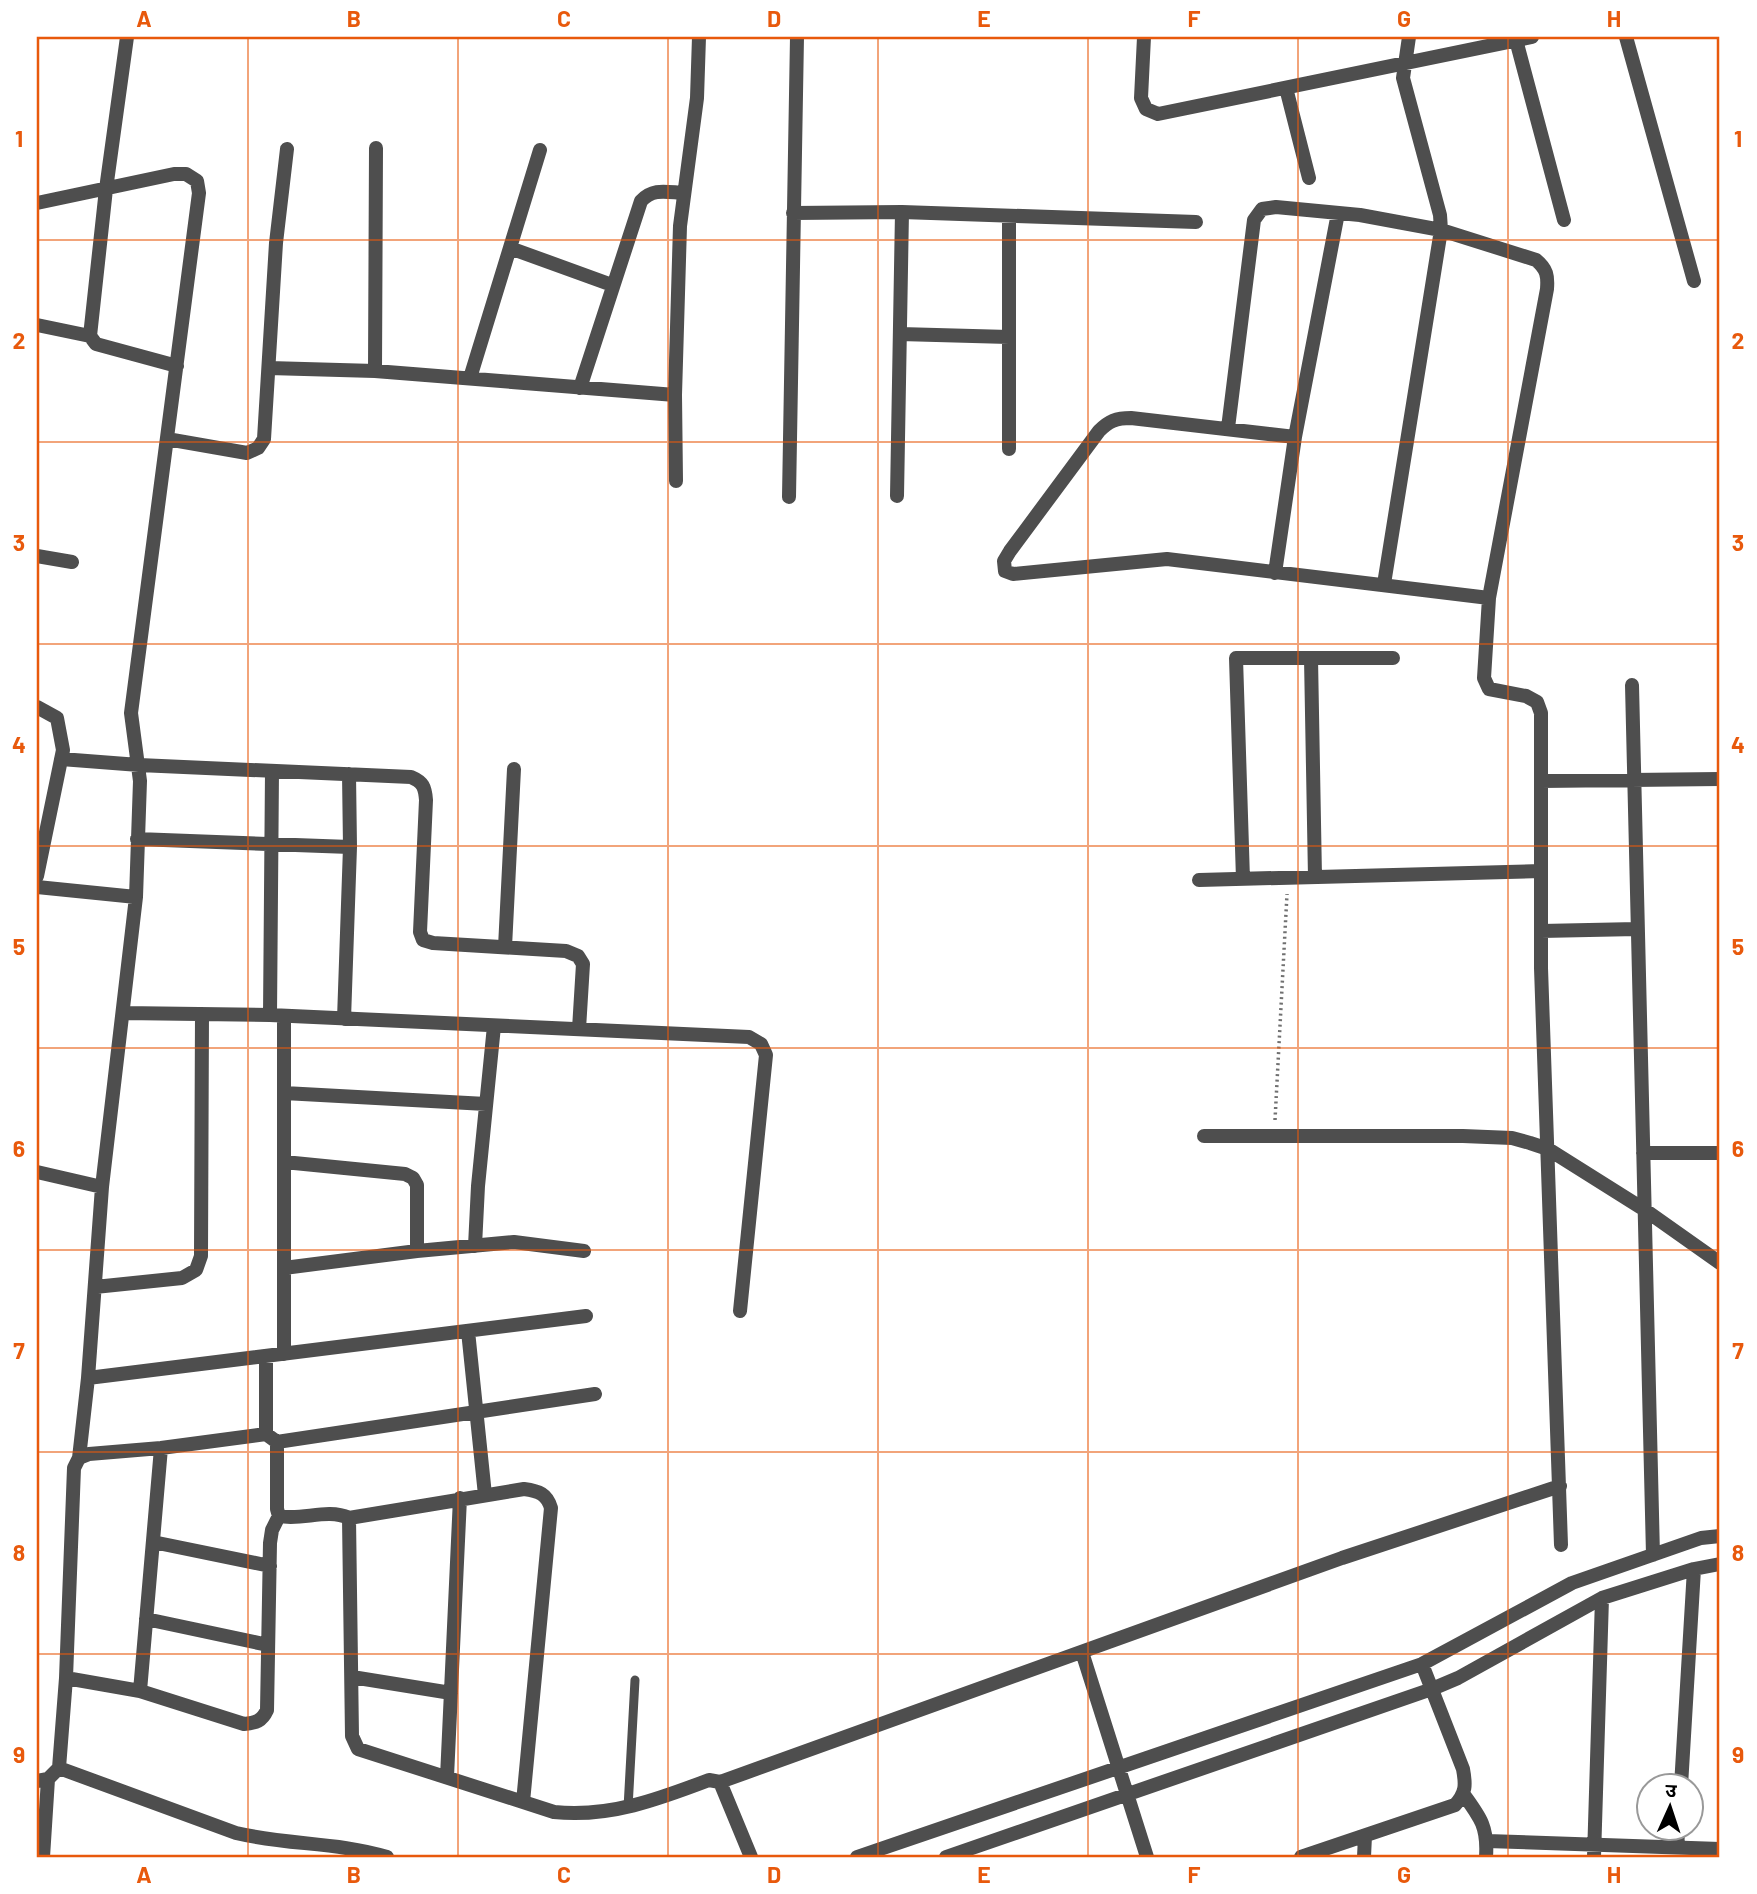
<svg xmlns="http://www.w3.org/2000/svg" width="1757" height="1894" font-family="Barlow,'Noto Sans Devanagari',sans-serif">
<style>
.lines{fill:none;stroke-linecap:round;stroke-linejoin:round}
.path{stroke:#707070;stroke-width:3.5;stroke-dasharray:2 3.5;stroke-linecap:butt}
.lane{stroke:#4e4e4e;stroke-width:9}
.street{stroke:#4e4e4e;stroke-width:14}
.grid{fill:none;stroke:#e8590c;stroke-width:2;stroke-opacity:0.55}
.neatline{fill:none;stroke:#e8590c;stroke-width:2.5}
.grid-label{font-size:23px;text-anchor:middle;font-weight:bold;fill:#e8590c}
</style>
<rect width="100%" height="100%" fill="#fff"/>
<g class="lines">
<path class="path" d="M1275,1120L1287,894"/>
<path class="lane" d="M628,1808L635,1680"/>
<path class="street" d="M127,37L106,189L90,336L96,344L177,366
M1144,37L1141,98L1146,109L1158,114L1532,37
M1626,37L1694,281
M1516,40L1564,220
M1286,88L1309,178
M37,203L174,174H186L197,181L199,193L131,713L140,781L136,897L102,1187L88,1378L79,1458
M793,213L902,212L1196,222
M1009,216V449
M510,248L612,285
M37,325L90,336
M900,334L1009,337
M269,368L375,371L675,395
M375,371L376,148
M470,378L540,150
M580,388L641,201C653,188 666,192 683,193
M1228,428L1254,220L1262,209L1276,207L1360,215L1441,230L1536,260C1547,269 1548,276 1547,289L1489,598L1484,678L1489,689L1526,696L1537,702L1541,713V968L1561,1545
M1295,437L1131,418C1116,418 1109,421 1099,431L1010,551L1004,561L1005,571L1013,574L1167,559L1489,598
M167,439L247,453L258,448L264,439L276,243L287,149
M676,481L675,395L680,226L697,98L699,37
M897,496L902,212
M789,497L797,37
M37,556L72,562
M1275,573L1295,437L1338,213
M1384,584L1441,230L1440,215L1403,78L1409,37
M1311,658L1315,877
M1632,685L1653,1555
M37,707L57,718L63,750L37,876
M61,759L139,765L411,777C423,782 425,787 426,800L420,932L423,940L433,943L566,951L578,956L583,964L579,1029
M1541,781L1720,779
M137,839L350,847
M1243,879L1236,658H1393
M1199,880L1541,871
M37,887L136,897
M1541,931L1637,929
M505,947L514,769
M123,1013L270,1015L749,1037L761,1044L766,1055L740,1311
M270,1015L272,771
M344,1019L350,847L349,774
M284,1093L486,1104
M1204,1136H1463L1512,1138L1530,1143L1548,1149L1645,1210L1720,1263
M1643,1153H1720
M284,1162L405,1174L413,1178L417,1185V1251
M37,1172L102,1187
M475,1246L478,1186L494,1026
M284,1268L417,1251L514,1242L584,1251
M95,1287L182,1278L196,1270L201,1256L202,1014
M468,1331L485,1495
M284,1354V1016
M266,1356V1434
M88,1378L586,1316
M277,1442L595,1394
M349,1518L524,1489C539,1491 547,1494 551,1508L523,1802
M153,1542L270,1566
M146,1619L268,1645
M1082,1652L1147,1857
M352,1677L451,1693
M66,1678L140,1691L244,1724C256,1723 262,1721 267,1710L270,1543L272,1530L279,1516
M140,1691L161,1448
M59,1768L236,1833C286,1845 338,1842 387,1857
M447,1777L460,1498
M37,1781L48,1779L59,1768L66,1678L74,1468L79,1458L89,1454L161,1448L266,1434L277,1442V1509L279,1516C302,1521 327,1508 349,1518L352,1736L358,1749L554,1812C609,1818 659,1799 709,1780L720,1782L751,1857
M720,1782L1342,1558L1560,1486
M1681,1786L1694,1569
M1464,1795C1481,1818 1488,1828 1486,1857
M1487,1841L1720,1849
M43,1857L48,1779
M857,1857L1422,1664L1572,1583L1701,1538L1720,1536
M946,1857L1432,1689L1458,1678L1602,1598L1694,1569L1720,1564
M1301,1857L1455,1805C1466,1793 1466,1785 1463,1769L1422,1664
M1364,1857L1365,1836
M1594,1857L1602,1598
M1677,1857L1678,1828"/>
</g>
<path class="grid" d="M248,37V1857M458,37V1857M668,37V1857M878,37V1857M1088,37V1857M1298,37V1857M1508,37V1857M37,240H1720M37,442H1720M37,644H1720M37,846H1720M37,1048H1720M37,1250H1720M37,1452H1720M37,1654H1720"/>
<rect width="1757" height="1894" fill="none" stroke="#ffffff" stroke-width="77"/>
<g transform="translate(1670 1807) rotate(3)"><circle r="33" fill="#ffffff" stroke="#999999" stroke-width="2"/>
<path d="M0-5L12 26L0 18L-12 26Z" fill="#000000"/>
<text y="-10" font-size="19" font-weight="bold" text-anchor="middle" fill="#000000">उ</text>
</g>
<rect x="38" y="38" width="1680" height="1818" class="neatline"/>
<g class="grid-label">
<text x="144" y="27">A</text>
<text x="354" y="27">B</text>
<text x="564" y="27">C</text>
<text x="774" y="27">D</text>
<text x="984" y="27">E</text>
<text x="1194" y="27">F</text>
<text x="1404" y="27">G</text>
<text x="1614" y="27">H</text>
<text x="19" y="147">1</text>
<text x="1738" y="147">1</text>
<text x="19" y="349">2</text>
<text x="1738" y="349">2</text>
<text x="19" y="551">3</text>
<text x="1738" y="551">3</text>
<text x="19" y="753">4</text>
<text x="1738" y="753">4</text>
<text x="19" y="955">5</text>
<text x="1738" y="955">5</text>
<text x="19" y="1157">6</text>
<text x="1738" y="1157">6</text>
<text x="19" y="1359">7</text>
<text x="1738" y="1359">7</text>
<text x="19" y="1561">8</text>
<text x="1738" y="1561">8</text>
<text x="19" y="1763">9</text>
<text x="1738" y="1763">9</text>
<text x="144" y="1883">A</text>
<text x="354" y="1883">B</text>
<text x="564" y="1883">C</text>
<text x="774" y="1883">D</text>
<text x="984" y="1883">E</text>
<text x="1194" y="1883">F</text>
<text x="1404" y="1883">G</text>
<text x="1614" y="1883">H</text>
</g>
</svg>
